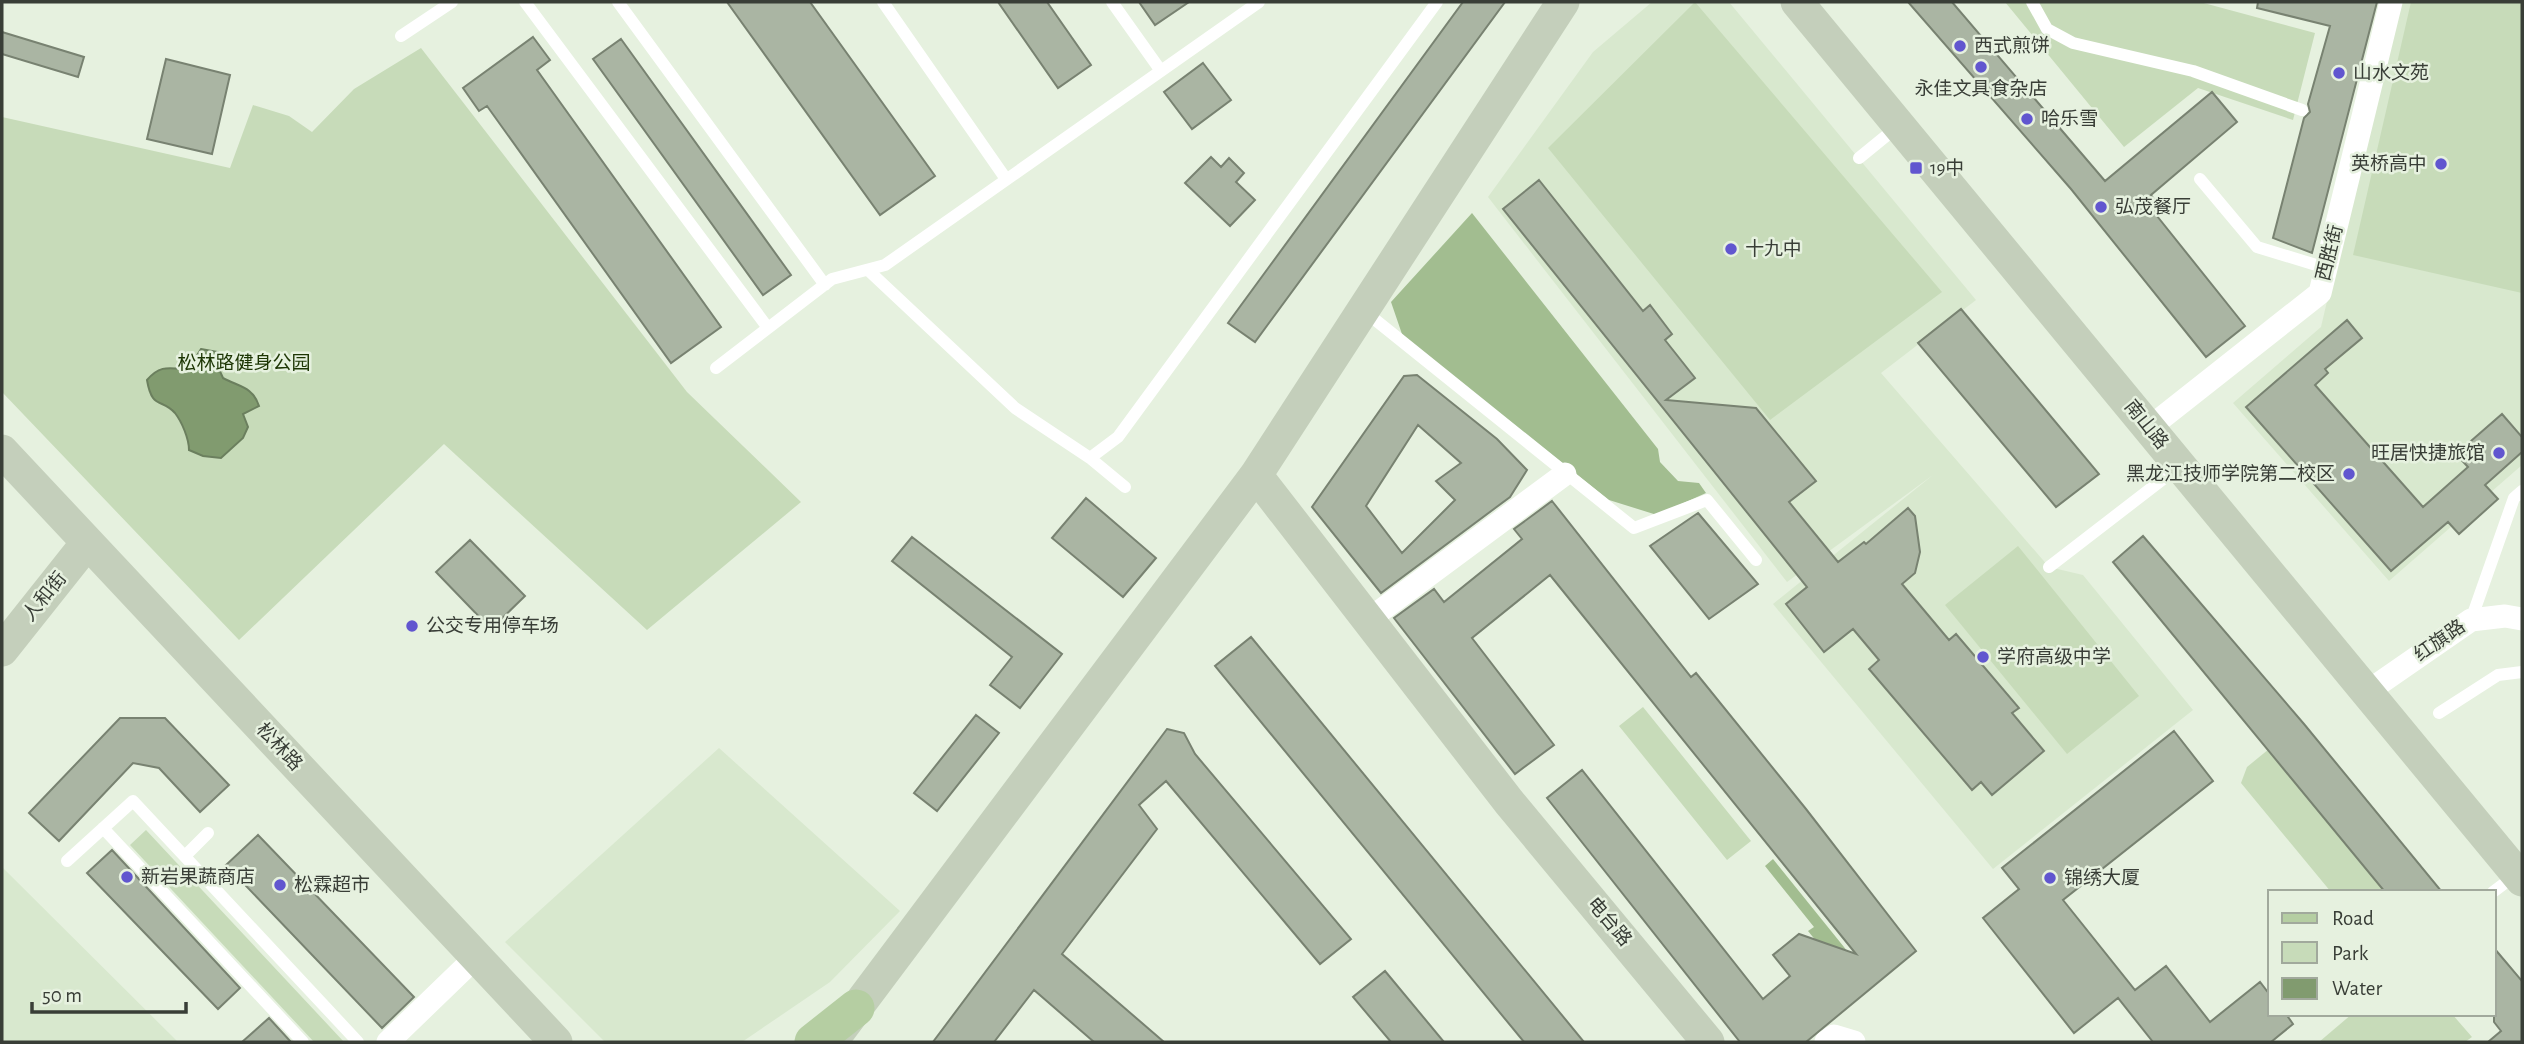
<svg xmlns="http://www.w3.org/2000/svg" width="2524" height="1044" font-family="'Alegreya Sans','Noto Sans SC',sans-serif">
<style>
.built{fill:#d8e8ce}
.green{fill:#c7dbb9}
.forest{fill:#a2bd90}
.water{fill:#819b6f;stroke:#6b7f5e;stroke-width:2}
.building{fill:#aab5a3;stroke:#788271;stroke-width:2;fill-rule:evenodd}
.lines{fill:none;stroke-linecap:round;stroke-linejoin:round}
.lane{stroke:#fff;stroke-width:12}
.street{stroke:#fff;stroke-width:23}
.secondary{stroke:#c4cfbb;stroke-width:33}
.primary{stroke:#b5cea2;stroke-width:37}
.poi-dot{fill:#6156cf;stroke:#e6f1df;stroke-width:2.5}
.labels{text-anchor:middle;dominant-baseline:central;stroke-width:5;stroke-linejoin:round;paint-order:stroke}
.poi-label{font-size:19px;fill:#393e37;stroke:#e6f1df;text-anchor:start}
.street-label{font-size:19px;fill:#393e37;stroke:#e6f1df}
.park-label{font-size:19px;fill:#1d3604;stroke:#e6f1df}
</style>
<rect width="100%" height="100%" fill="#e6f1df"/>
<path class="built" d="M1652,2H1729L1976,300L1881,373L2049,567L2083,575L2193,710L1993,869L1773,604L1933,475L1787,582L1488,197L1593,52Z
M2397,2H2522V465L2389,581L2233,403L2321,327Z
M719,748L900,911L830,982L742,1042H605L505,942Z
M2,867L178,1042H2Z"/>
<path class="green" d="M1695,2L1942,292L1770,420L1548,148Z
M2005,2H2200L2315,33L2293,120L2198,88L2124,147Z
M2411,2H2522V293L2353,255Z
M421,48L687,392L801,502L647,630L444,444L239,640L2,392V117L230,168L253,105L289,116L312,132L354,89Z
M2018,546L2139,696L2067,754L1945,605Z
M1643,707L1751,841L1727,860L1619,726Z
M2269,749L2385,892H2331L2241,783L2247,767Z
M146,830L344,1042H314L130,845Z
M2352,1014H2452L2472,1037L2465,1042H2319Z"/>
<path class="forest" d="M1472,213L1658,449L1660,462L1678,481L1699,483L1706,493L1657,515L1609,500L1403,337L1391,302Z
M1773,859L1848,952L1834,963L1808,931L1814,927L1765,866Z"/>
<path class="water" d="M201,349L218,352V367L223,378C240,387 253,387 259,406L243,414L248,427L243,438L221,458L203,456L189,450C189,439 182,422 175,413C162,398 152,410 147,380C158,367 166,367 182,369L192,363Z"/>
<path class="building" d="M727,2H810L935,176L880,215Z
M998,2H1047L1091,65L1058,88Z
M1139,2H1189L1155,25Z
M1463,2H1505L1255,342L1228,323Z
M1908,2H1952L2105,181L2212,92L2237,122L2151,195L2159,206L2153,211L2245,326L2206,357L2071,189Z
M2258,2H2377L2312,253L2273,238L2304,118L2310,112L2308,104L2330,26L2257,8Z
M2,32L84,57L78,77L2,54Z
M533,37L550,60L537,70L721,327L671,363L487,106L479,111L463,88Z
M621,39L791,275L763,295L593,59Z
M166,59L230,75L212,154L147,139Z
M1203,63L1231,100L1192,129L1164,92Z
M1211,157L1221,167L1229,158L1244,173L1236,182L1255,200L1230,226L1185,183Z
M1539,180L1643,311L1650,305L1672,334L1665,340L1695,378L1666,400L1756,408L1816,481L1789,502L1838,562L1864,542L1866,544L1908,508L1915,516L1920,552L1915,573L1902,584L1949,640L1956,634L2019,708L2012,713L2044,751L1992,795L1981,782L1972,790L1869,669L1879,660L1853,629L1824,652L1786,604L1807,587L1503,209Z
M1961,309L2099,474L2056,507L1918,343Z
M2347,320L2362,338L2325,369L2328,373L2315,385L2423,507L2468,467L2456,454L2502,414L2522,437V452L2485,485L2498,499L2459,534L2448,522L2391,571L2246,407Z
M1417,375L1497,439L1527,470L1510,497L1381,593L1312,507L1404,376ZM1418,425L1461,463L1436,481L1455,500L1402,553L1366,506Z
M1086,498L1156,558L1123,597L1052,538Z
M1552,501L1691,677L1696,673L1806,809L1916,951L1806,1042H1740L1547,798L1582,770L1763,999L1790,976L1773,955L1799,934L1856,954L1550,575L1472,638L1554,745L1515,774L1394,618L1434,589L1444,602L1522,539L1514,529Z
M1698,513L1758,584L1709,619L1650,546Z
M2143,536L2304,724L2442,892H2385L2113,562Z
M912,537L1062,654L1020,708L990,685L1012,657L892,561Z
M470,540L525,596L491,629L436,572Z
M1251,637L1584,1042H1524L1215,666Z
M976,715L999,733L937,811L914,793Z
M120,718H165L229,785L200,812L159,768L133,763L59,841L29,813Z
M1167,729L1184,733L1195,754L1351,939L1320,964L1166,781L1139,805L1157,829L1062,954L1164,1042H1094L1034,990L994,1042H933Z
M2174,731L2213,781L2063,900L2135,990L2166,966L2210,1022L2260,982L2270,995V1014H2286L2293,1024L2271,1042H2153L2118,998L2074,1033L1983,918L2019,889L2002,868Z
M258,835L414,997L382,1028L226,865Z
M112,850L240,988L218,1009L87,873Z
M2494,948L2522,981V1042H2488L2501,1031L2494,1022Z
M1385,971L1444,1042H1391L1353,997Z
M269,1018L291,1042H242Z"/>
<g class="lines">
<path class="lane" d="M525,2L768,328
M618,2L825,285
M883,2L1006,179
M1112,2L1161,71
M2032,2L2047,29L2073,43L2193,71L2302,110
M401,36L452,2
M1859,158L1897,127
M2200,179L2257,247L2326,268
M868,270L1015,408L1090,458L1125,487
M1363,310L1634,528L1707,500L1756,560
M716,368L832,279L885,265L1259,2
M1090,458L1118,437L1437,2
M2049,567L2180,466
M2471,620L2514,498L2522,491
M2439,713L2498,675L2522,672
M103,828L303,1042
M185,856L208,833
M67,861L133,801L358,1042
M2493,892L2517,874"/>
<path class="street" d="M2149,428L2320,293L2391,2
M1368,620L1565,474
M2367,692L2471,620L2505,616L2522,619
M388,1042L476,957
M1826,1042L1834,1036L1854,1042"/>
<path class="secondary" d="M1797,2L2522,880
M2,451L556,1042
M1256,475L1509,802L1708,1042
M2,650L87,543
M840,1030L1256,475L1563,2"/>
<path class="primary" d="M813,1042L856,1008"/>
</g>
<g class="poi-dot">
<circle cx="1960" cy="46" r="7"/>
<circle cx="1981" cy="67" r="7"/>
<circle cx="2339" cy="73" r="7"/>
<circle cx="2027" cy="119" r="7"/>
<circle cx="2441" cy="164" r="7"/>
<rect x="1909" y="161" width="14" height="14" rx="3.5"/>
<circle cx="2101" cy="207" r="7"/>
<circle cx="1731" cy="249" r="7"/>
<circle cx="2499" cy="453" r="7"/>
<circle cx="2349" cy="474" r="7"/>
<circle cx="412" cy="626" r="7"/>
<circle cx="1983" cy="657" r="7"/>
<circle cx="127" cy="877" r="7"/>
<circle cx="2050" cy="878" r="7"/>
<circle cx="280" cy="885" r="7"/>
</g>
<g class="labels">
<g class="poi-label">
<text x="1974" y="46">西式煎饼</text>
<text x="2353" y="73">山水文苑</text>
<text x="1981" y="89" text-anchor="middle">永佳文具食杂店</text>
<text x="2041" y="119">哈乐雪</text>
<text x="2427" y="164" text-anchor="end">英桥高中</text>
<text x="1930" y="168">19中</text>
<text x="2115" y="207">弘茂餐厅</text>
<text x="1745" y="249">十九中</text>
<text x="2485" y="453" text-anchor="end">旺居快捷旅馆</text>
<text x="2335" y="474" text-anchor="end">黑龙江技师学院第二校区</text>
<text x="426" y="626">公交专用停车场</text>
<text x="1997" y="657">学府高级中学</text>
<text x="141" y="877">新岩果蔬商店</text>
<text x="2064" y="878">锦绣大厦</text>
<text x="294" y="885">松霖超市</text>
</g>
<g class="street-label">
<text transform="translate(2330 253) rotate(-76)">西胜街</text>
<text transform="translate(2146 425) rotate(51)">南山路</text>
<text transform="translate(45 597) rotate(-51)">人和街</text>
<text transform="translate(2440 641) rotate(-35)">红旗路</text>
<text transform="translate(279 747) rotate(47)">松林路</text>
<text transform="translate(1609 922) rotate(50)">电台路</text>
</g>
<g class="park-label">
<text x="244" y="363">松林路健身公园</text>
</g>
</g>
<rect width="2524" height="1044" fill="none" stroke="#393e37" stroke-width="7"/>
<rect x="2268" y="890" width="228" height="126" fill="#e6f1df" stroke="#a1a99c" stroke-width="2"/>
<rect x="2282" y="913" width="35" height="10" fill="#b5cea2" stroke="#a1a99c" stroke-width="2"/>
<text x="2332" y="925" font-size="21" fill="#393e37">Road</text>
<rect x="2282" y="942" width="35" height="21" fill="#c7dbb9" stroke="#a1a99c" stroke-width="2"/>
<text x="2332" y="960" font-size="21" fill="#393e37">Park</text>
<rect x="2282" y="978" width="35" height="21" fill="#819b6f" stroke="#a1a99c" stroke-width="2"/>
<text x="2332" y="995" font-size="21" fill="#393e37">Water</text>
<path d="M32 1002v10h154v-10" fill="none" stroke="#393e37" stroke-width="3.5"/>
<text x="42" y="1002" font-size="21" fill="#393e37" stroke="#e6f1df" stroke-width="5" paint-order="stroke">50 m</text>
</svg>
